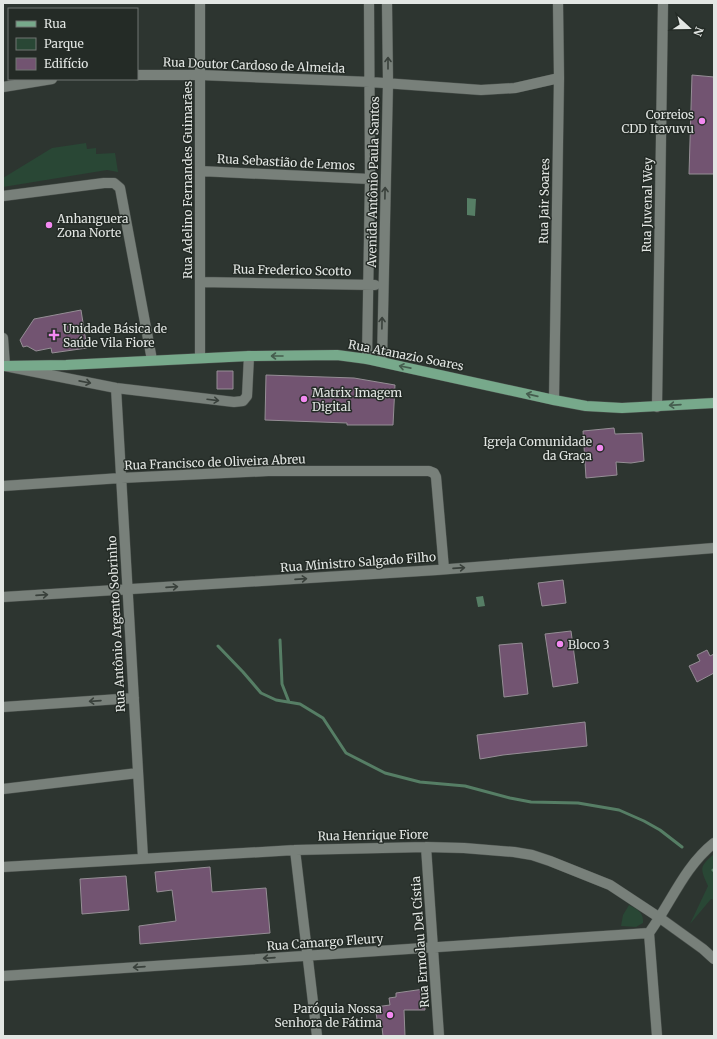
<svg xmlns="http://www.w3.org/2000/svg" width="717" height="1039" font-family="Merriweather,serif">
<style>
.green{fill:#294735}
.water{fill:#567e65}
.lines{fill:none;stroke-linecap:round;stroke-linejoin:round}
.stream{stroke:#567e65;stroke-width:3}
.building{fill:#725471;stroke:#958e95}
.minor-casing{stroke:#4b514d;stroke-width:11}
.major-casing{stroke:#4b514d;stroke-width:11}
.minor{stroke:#78807a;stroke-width:10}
.major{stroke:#77a98b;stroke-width:10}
.oneway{stroke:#39403b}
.oneway2{stroke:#455d4e}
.poi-dot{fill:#f389f1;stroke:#242b26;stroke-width:1.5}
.labels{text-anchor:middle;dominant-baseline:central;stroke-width:3;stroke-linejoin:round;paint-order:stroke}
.street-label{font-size:12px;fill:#e2e6e3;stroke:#242b26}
.poi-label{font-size:12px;fill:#e2e6e3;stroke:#242b26;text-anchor:start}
</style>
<rect width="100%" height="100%" fill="#2d3530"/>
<path class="green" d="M86,143L87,149L96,148V154L115,153L118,172L107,170L3,187V178L52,148Z
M714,854V900L711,899L690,924L708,886C700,868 699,867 714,854Z
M629,905C637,909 644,912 643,923L636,927L621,926L623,915Z"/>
<path class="water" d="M467,198L476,199L475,216L467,215Z
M483,596L485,606L478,607L476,597Z"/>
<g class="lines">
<path class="stream" d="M280,640L282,684L289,702
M218,646L243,672L261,693L276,700L300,704L323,718L346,753L385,773L420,782L465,786L510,798L531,802L578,803L619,810L644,821L660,830L682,847
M713,870L714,871"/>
</g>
<path class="building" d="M692,75L714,77V174H689Z
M81,310L87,348L52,353L51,348L36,351L27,346L23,347L20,340L34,319Z
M217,371H233V389H217Z
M266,375L354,378L395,385L393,425H347V423L265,420Z
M614,428L615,434L642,433L644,461L631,463L616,462L617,475L586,478L583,431Z
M563,580L566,603L542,606L538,583Z
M571,631L578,683L553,687L545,634Z
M522,643L528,694L504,697L499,645Z
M707,650L710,656L714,654V673L697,682L689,666L700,661L697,655Z
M585,722L587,746L503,755L480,759L477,735Z
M210,867L212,892L266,888L270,933L140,944L139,926L176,921L172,890L157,892L155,872Z
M126,876L129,910L82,914L80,879Z
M424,989L425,1010H404L405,1036H383L381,1019H377L375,1007L390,1005L389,998L396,997V993Z"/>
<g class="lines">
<defs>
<path id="minor" d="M137,75H200L370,82L481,90L515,88L559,78
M3,87L52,79
M200,171L370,179
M3,196L104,183H114L120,188L152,360
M200,282L375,285
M3,338L5,366L116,388L234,402L243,401L247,396L249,356
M200,358V3
M367,359L370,179L369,3
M382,362L388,83L387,3
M116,388L143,858
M554,400L559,78L558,3
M657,407L663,3
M3,486L121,478L268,471H429L434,473L436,477L444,569
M3,597L437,570L714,548
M3,707L134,698
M3,789L138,773
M426,847L439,1036
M295,850L317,1036
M3,867L295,850L426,847L464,848L514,852L532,855L550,861L610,885L660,918L703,949L714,959
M3,976L649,933
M657,1036L649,933C671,903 684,867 714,843"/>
<path id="major" d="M3,366L66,365L249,356L337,355L367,359L554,400L586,406L622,408L714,403"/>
</defs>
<use href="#minor" class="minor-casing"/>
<use href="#major" class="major-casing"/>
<use href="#minor" class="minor"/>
<use href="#major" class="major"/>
</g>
<defs><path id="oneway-shaft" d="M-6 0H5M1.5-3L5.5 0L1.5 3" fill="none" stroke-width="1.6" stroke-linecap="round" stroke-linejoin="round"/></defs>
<g class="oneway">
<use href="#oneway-shaft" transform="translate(388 63) rotate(-90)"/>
<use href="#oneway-shaft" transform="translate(385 193) rotate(-89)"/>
<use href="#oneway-shaft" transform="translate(382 323) rotate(-89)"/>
<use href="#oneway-shaft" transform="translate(85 382) rotate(11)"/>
<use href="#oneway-shaft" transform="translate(213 400) rotate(7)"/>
<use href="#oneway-shaft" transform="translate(459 568) rotate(-4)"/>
<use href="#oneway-shaft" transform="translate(301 579) rotate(-4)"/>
<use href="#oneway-shaft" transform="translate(172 587) rotate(-4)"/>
<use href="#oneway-shaft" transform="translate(42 595) rotate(-4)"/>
<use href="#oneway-shaft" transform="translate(95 701) rotate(176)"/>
<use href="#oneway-shaft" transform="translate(269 958) rotate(176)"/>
<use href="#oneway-shaft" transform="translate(139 967) rotate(176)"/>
</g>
<g class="oneway2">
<use href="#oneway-shaft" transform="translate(277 356) rotate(180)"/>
<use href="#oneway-shaft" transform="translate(405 367) rotate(-169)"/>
<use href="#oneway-shaft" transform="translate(532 395) rotate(-167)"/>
<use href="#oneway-shaft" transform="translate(675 405) rotate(176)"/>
</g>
<g class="poi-dot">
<circle cx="702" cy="121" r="4"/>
<circle cx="49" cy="225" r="4"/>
<path d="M52 329h4v4h4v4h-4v4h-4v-4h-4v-4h4z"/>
<circle cx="304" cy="399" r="4"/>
<circle cx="600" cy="448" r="4"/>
<circle cx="560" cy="644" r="4"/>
<circle cx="390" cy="1015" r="4"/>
</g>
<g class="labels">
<g class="street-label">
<text transform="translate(254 65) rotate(2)">Rua Doutor Cardoso de Almeida</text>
<text transform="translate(286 162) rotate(3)">Rua Sebastião de Lemos</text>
<text transform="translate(187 180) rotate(-90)">Rua Adelino Fernandes Guimarães</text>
<text transform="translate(373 182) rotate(-89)">Avenida Antônio Paula Santos</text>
<text transform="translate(544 201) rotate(-89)">Rua Jair Soares</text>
<text transform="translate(647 205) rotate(-89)">Rua Juvenal Wey</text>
<text transform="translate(292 270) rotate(1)">Rua Frederico Scotto</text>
<text transform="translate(406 355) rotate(11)">Rua Atanazio Soares</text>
<text transform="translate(215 462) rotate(-2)">Rua Francisco de Oliveira Abreu</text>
<text transform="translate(358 562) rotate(-4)">Rua Ministro Salgado Filho</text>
<text transform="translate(116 624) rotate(-93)">Rua Antônio Argento Sobrinho</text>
<text transform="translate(373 835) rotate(-1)">Rua Henrique Fiore</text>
<text transform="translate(325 942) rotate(-4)">Rua Camargo Fleury</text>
<text transform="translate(420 942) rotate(-94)">Rua Ermolau Del Cístia</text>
</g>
<g class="poi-label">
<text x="694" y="114" text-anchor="end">Correios<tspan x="694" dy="14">CDD Itavuvu</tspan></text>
<text x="57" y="218">Anhanguera<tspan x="57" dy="14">Zona Norte</tspan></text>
<text x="63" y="328">Unidade Básica de<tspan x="63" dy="14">Saúde Vila Fiore</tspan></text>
<text x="312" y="392">Matrix Imagem<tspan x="312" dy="14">Digital</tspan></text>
<text x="592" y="441" text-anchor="end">Igreja Comunidade<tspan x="592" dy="14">da Graça</tspan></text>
<text x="568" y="644">Bloco 3</text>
<text x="382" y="1008" text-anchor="end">Paróquia Nossa<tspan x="382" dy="14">Senhora de Fátima</tspan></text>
</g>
</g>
<rect width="717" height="1039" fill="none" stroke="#e2e6e3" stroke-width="8"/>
<rect x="8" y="8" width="130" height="72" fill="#242b26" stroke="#707672"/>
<rect x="16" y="21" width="20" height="6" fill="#77a98b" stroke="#707672"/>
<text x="44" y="28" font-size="12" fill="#e2e6e3">Rua</text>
<rect x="16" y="38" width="20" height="12" fill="#294735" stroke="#707672"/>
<text x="44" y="48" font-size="12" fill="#e2e6e3">Parque</text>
<rect x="16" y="58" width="20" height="12" fill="#725471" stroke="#707672"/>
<text x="44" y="68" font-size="12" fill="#e2e6e3">Edifício</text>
<g transform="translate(689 28) rotate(111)" stroke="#242b26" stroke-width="3" paint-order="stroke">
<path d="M0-3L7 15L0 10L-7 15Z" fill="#e2e6e3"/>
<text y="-6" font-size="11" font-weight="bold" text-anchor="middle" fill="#e2e6e3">N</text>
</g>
</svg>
